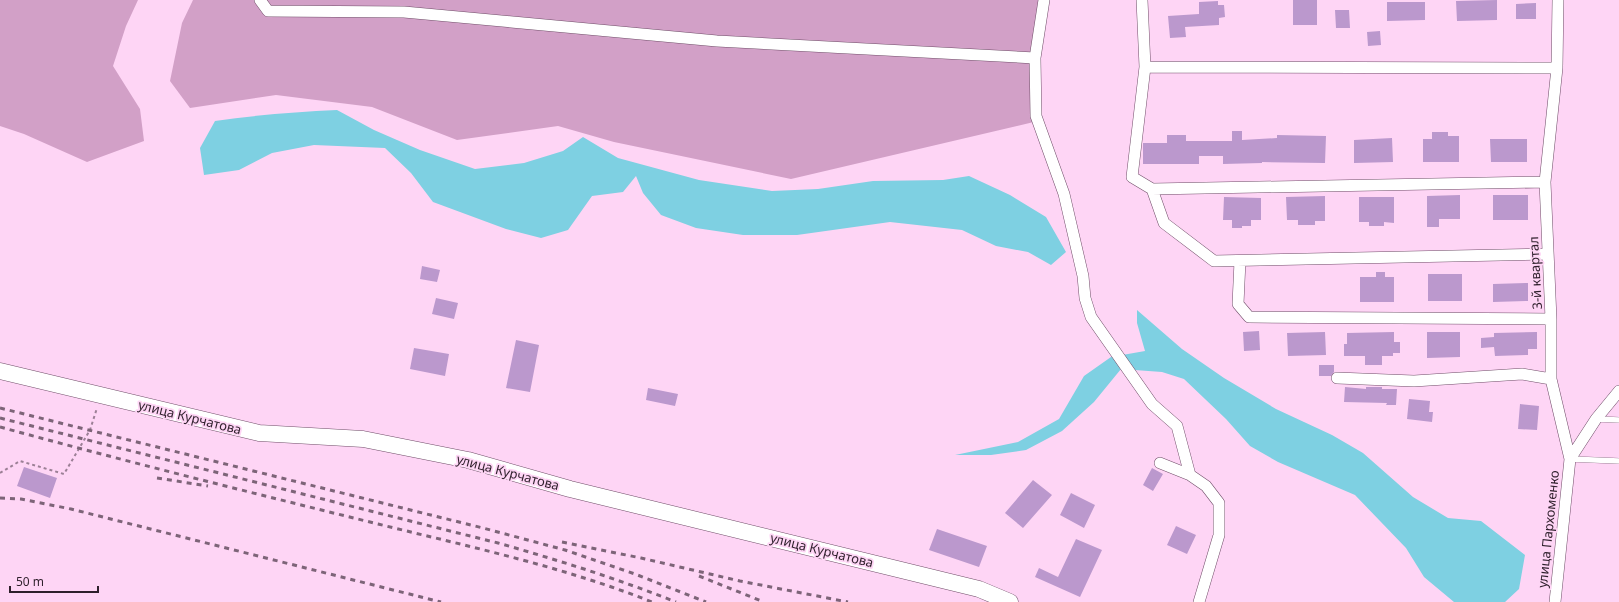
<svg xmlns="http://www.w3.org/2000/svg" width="1619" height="602" font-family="'Noto Sans',sans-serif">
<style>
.green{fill:#d2a0c7}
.water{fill:#7ed0e2}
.building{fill:#bb98cd}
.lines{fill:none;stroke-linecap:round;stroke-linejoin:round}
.lane-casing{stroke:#704e69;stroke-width:6}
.street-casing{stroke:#704e69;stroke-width:12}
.secondary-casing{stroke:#704e69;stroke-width:17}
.path{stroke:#9c8096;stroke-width:2;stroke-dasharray:3 3;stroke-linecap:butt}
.lane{stroke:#fff;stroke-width:5.5}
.street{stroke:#fff;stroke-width:11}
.secondary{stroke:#fff;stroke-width:16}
.rail{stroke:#7d6478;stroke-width:3;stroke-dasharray:5 5;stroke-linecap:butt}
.labels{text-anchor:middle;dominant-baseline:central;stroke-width:3.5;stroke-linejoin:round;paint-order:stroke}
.street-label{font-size:13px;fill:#2e1f2b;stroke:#fed5f5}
</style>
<rect width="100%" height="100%" fill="#fed5f5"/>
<path class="green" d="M0,0H138L126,26L113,66L140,109L144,141L87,162L24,134L0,126Z
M193,0H1038V121L791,179L614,142L558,126L457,140L372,107L276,95L190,108L170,81L182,23Z"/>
<path class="water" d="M337,110L374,130L420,150L475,169L524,163L563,151L583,137L618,158L699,180L772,191L818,189L873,181L943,180L969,176L1010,195L1046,217L1066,252L1051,265L1028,252L996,246L962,230L890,222L797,235H743L696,228L661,215L643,193L636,176L623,192L592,196L568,230L541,238L506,229L433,202L411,173L385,148L314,145L272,153L239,170L204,175L200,148L215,121C256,115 296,112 337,110Z
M1137,310L1182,349L1224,378L1276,409L1332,435L1363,453L1413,497L1448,518L1481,521L1525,555L1519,589L1505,602H1454L1424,577L1406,548L1355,495L1278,462L1250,446L1226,419L1184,379L1162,372L1121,369L1094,402L1062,431L1026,450L991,455H955L1018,442L1059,419L1084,376L1111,357L1145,351L1137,323Z"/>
<path class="building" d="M1293,0H1317V25H1293Z
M1497,0V20L1457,21L1456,1Z
M1218,1V5H1224L1225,17L1219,18V25L1185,27L1186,37L1170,38L1168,16L1199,14V2Z
M1387,2H1425V20L1387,21Z
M1536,3V19H1516V4Z
M1335,10H1349L1350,28H1336Z
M1380,31L1381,45L1368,46L1367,32Z
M1232,131H1242V140L1277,138V135L1326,136L1325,163L1262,162V163L1223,164V156H1199V164H1143V143H1167V135H1186V141H1232Z
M1432,132H1448V136H1459V162H1423V139H1432Z
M1392,138L1393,162L1354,163V140Z
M1490,139H1527V162H1491Z
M1460,195V219H1439V227H1427V196Z
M1493,195H1528V220H1493Z
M1325,196V221H1315V225H1298V220H1287L1286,197Z
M1224,197L1261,198V220H1251V226H1242V228H1232V220H1223Z
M1359,197H1394V223L1384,222V226H1369V222H1359Z
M422,266L440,270L437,282L420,279Z
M1376,272H1385V277H1394V302H1360V277H1376Z
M1428,274H1462V301H1428Z
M1528,283V301L1493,302V284Z
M436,298L458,303L454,319L432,314Z
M1259,331L1260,350L1244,351L1243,332Z
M1325,332L1326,355L1288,356L1287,333Z
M1394,332V342H1400V353H1393V356H1382V365H1365V356H1344V344H1347V333Z
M1427,332H1460V357L1427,358Z
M1537,332V349H1528V355L1495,356L1494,347L1481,348V338L1494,337V333Z
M516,340L539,345L530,392L506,388Z
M414,348L449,354L445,376L410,369Z
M1319,365H1334V372L1331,376H1319Z
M1345,387L1366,389V387H1382V389H1397L1396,405H1386L1387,403L1344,402Z
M648,388L678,394L675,406L646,400Z
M1409,399L1430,401L1429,412H1433L1432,422L1407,419Z
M1520,404L1539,406L1537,430L1518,429Z
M24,467L57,478L50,498L17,486Z
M1152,468L1163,474L1153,491L1143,485Z
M1033,480L1052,495L1023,528L1005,513Z
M1071,493L1095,505L1084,528L1060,515Z
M1176,526L1196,535L1187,554L1167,545Z
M937,529L987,546L979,567L929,550Z
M1076,539L1102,550L1080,597L1035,577L1039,568L1058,577Z"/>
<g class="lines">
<defs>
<path id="lane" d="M1596,419L1619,420
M1570,459L1619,461"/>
<path id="street" d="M260,0L268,11L404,12L717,41L1035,58
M1044,0L1035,58L1036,116L1064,194L1083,276L1085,298L1091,317L1152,404L1177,426L1190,475
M1142,0L1145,67L1132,177L1152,189L1545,182
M1145,67L1557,68
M1152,189L1164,223L1214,261L1548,254
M1240,261L1238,304L1249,317L1551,319
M1337,378L1414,381L1522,374L1551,379
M1570,459L1596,419L1619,391
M1160,463L1190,475L1206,486L1219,503V535L1199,602
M1555,602L1570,459L1551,379V319L1545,182L1557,68L1558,0"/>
<path id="secondary" d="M0,371L259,433L363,439L468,460L570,489L979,589L1010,602"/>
</defs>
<use href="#lane" class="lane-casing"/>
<use href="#street" class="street-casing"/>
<use href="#secondary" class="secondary-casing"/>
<path class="path" d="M0,473L20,461L64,474L90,430L97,408"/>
<use href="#lane" class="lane"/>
<use href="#street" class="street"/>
<use href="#secondary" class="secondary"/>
<path class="rail" d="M0,408L483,528L565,550L635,574L706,602
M0,418L498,543C558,560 618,579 676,602
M0,427C125,461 252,493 378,524C471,547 564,567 652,602
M157,478L208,486
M0,498L21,499L71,509L441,602
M562,542L641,558L740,581L848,602
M699,576L764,602"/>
</g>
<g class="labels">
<g class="street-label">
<text transform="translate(1535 273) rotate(-93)">3-й квартал</text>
<text transform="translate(190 417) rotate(14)">улица Курчатова</text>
<text transform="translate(508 472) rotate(15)">улица Курчатова</text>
<text transform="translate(1548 529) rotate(-84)">улица Пархоменко</text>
<text transform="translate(822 550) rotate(14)">улица Курчатова</text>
</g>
</g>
<path d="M10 586v6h88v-6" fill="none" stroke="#2e1f2b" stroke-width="2"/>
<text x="16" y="586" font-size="12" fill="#2e1f2b" stroke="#fed5f5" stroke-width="3" paint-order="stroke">50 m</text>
</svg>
